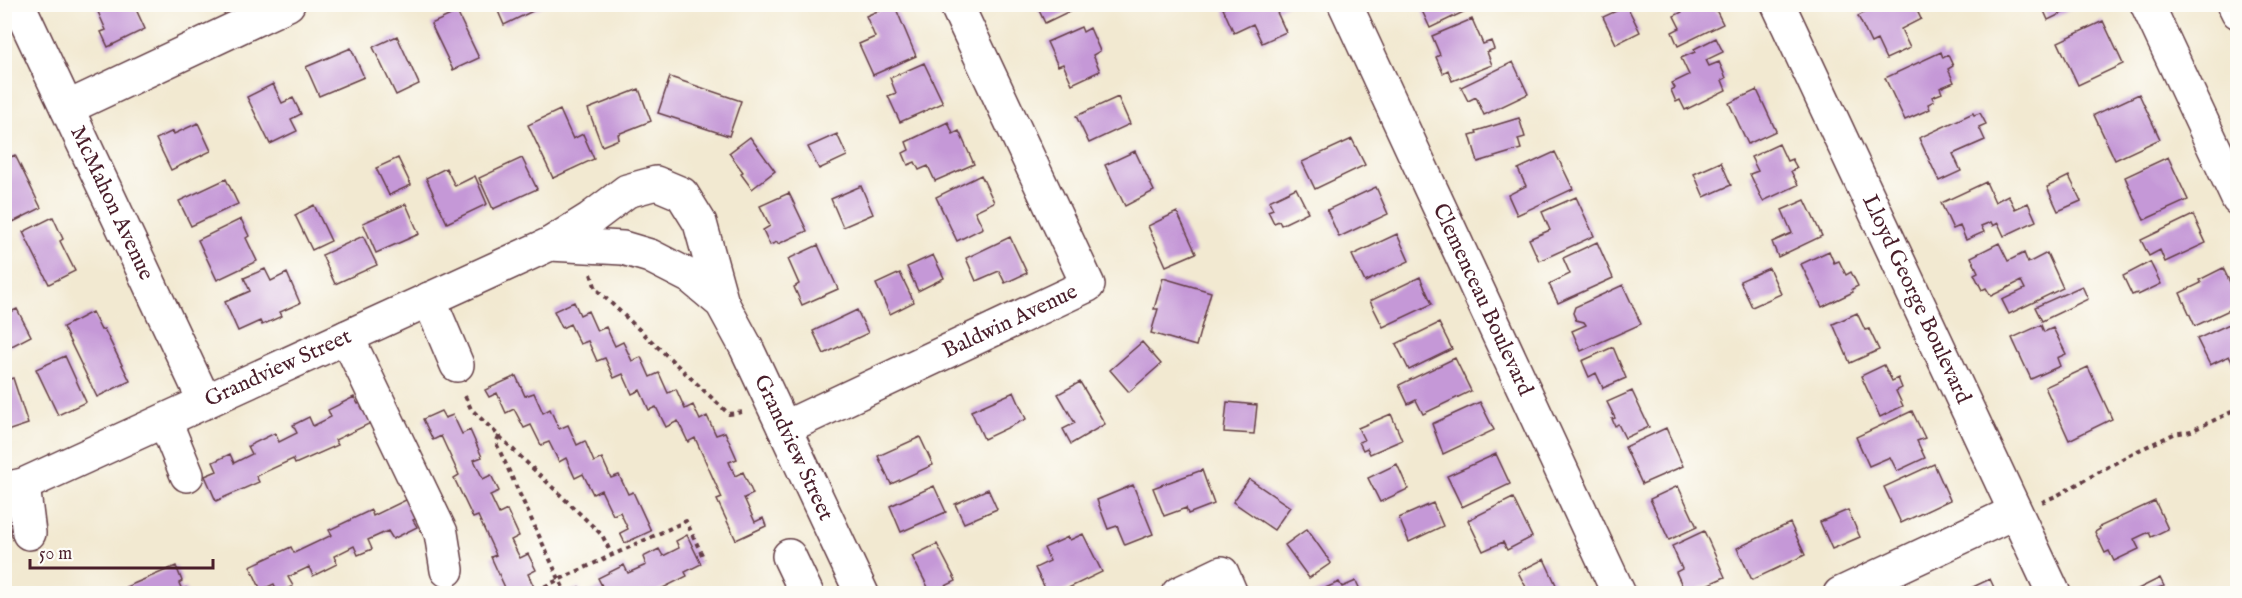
<svg xmlns="http://www.w3.org/2000/svg" width="2242" height="598" font-family="'IM FELL English',serif">
<style>
.building{fill:#c598d7}
.lines{fill:none;stroke-linecap:round;stroke-linejoin:round}
.minor-casing{stroke:#633d44;stroke-width:36}
.path{stroke:#633d44;stroke-width:4;stroke-dasharray:4.5 4.5;stroke-linecap:butt}
.minor{stroke:#fff;stroke-width:33}
.labels{text-anchor:middle;dominant-baseline:central;stroke-width:4.5;stroke-linejoin:round;paint-order:stroke}
.street-label{font-size:22px;fill:#4a1f2b;stroke:#fdfcf7}
</style>
<rect width="100%" height="100%" fill="#fdfcf7"/>
<filter id="ink" filterUnits="userSpaceOnUse"><feTurbulence type="fractalNoise" baseFrequency=".0167" numOctaves="2"/><feDisplacementMap in="SourceGraphic" scale="12" xChannelSelector="R" yChannelSelector="G"/><feConvolveMatrix kernelMatrix="1 2 1 2 8 2 1 2 1" color-interpolation-filters="sRGB"/></filter>
<filter id="wash" filterUnits="userSpaceOnUse"><feTurbulence type="fractalNoise" baseFrequency=".008" numOctaves="4" result="noise"/><feDisplacementMap in="SourceGraphic" scale="24" xChannelSelector="R" yChannelSelector="G"/><feGaussianBlur stdDeviation="1.35" result="paint"/><feColorMatrix in="noise" values="0 0 0 0 0 0 0 0 0 0 0 0 0 0 0 0 0 1.4 0 .05"/><feComposite in="paint" operator="in"/></filter>
<g filter="url(#wash)">
<rect width="100%" height="100%" fill="#f2e9d1"/>
<g id="blocks">
<path class="building" d="M495,4H547L504,25Z
M894,4L916,56L873,75L859,44L875,37L866,16Z
M1036,4H1071L1074,9L1045,23Z
M1221,4H1289L1276,10L1286,32L1262,43L1253,24L1234,33Z
M1419,4H1480L1430,28Z
M1679,4H1713L1723,24L1678,46L1672,32L1680,28L1674,16L1682,12Z
M1882,4H1914L1921,19L1901,29L1910,48L1886,59L1877,40L1871,43L1858,16Z
M2041,4H2081L2048,20Z
M95,5H134L145,29L108,47L101,32L106,30Z
M1627,6L1640,32L1616,44L1603,17Z
M457,12L479,58L453,70L431,24Z
M1472,19L1483,44L1491,41L1494,49L1487,52L1492,65L1452,81L1448,70L1443,73L1436,57L1440,55L1432,36Z
M2103,21L2123,64L2078,85L2058,42Z
M1081,27L1083,32L1090,28L1100,51L1093,55L1100,71L1072,84L1063,64L1058,66L1047,42Z
M397,36L419,84L396,95L373,47Z
M1716,38L1723,52L1706,60L1709,66L1719,62L1726,78L1722,80L1726,90L1685,110L1680,100L1676,102L1671,90L1675,88L1672,83L1689,75L1681,58L1695,52L1694,49Z
M351,48L364,77L319,96L306,67Z
M1941,52L1943,58L1948,55L1953,66L1948,69L1954,82L1940,88L1942,93L1932,97L1934,101L1928,104L1930,109L1905,120L1885,78Z
M1513,62L1528,94L1484,115L1476,97L1468,101L1461,87Z
M924,63L943,103L900,122L888,96L896,93L890,78Z
M670,77L741,101L729,136L658,113Z
M273,84L282,103L293,98L301,114L291,119L297,131L270,144L247,97Z
M639,89L651,121L618,134L619,139L602,146L588,109Z
M1757,90L1776,131L1748,144L1729,103Z
M2139,94L2160,139L2115,160L2094,115Z
M1118,97L1130,124L1089,143L1076,116Z
M560,110L573,139L583,134L594,159L553,178L528,125Z
M1973,113L1974,115L1980,113L1986,124L1979,127L1985,140L1953,154L1961,171L1939,181L1919,138Z
M1519,118L1525,137L1518,139L1521,149L1478,162L1470,135L1477,133L1476,131Z
M948,122L953,134L959,131L974,164L935,181L928,166L919,170L915,162L908,165L903,153L909,150L906,142Z
M198,123L211,151L171,170L156,139L173,131L174,134Z
M837,134L847,156L819,169L808,147Z
M750,137L775,171L752,189L741,174L743,172L729,153Z
M1352,139L1365,165L1315,189L1302,162Z
M1779,144L1787,161L1792,159L1797,168L1791,171L1798,185L1763,201L1750,174L1758,171L1751,157Z
M1135,151L1154,191L1125,206L1105,165Z
M1555,152L1573,189L1517,215L1508,195L1526,186L1518,169Z
M15,155L41,208L13,222L4,205V160Z
M2168,157L2188,200L2144,220L2125,177Z
M398,158L411,185L389,195L376,168Z
M522,158L537,189L493,209L479,178Z
M1721,162L1731,185L1704,197L1694,174Z
M446,168L455,186L475,176L487,204L447,223L426,178Z
M981,175L994,202L975,211L983,228L957,241L936,197Z
M2069,176L2081,201L2058,211L2047,187Z
M226,179L238,204L191,226L179,201Z
M1986,182L1995,202L2008,195L2015,209L2028,203L2036,221L2004,236L1998,223L1993,226L1991,222L1981,226L1984,232L1966,240L1960,226L1953,229L1941,203Z
M861,186L873,214L843,227L831,199Z
M1376,187L1388,214L1339,237L1327,210Z
M1296,188L1308,212L1281,225L1279,221L1274,223L1268,211L1273,209L1269,201Z
M789,193L807,231L778,244L777,242L770,245L763,230L770,226L760,206Z
M1576,197L1594,236L1539,261L1529,239L1550,230L1542,212Z
M1805,200L1822,236L1778,257L1772,242L1792,233L1782,210Z
M406,204L419,234L376,253L363,223Z
M314,205L331,241L312,250L295,215Z
M1177,212L1196,253L1166,266L1148,226Z
M2193,215L2206,243L2165,262L2160,250L2149,256L2141,240Z
M53,217L63,239L60,241L75,271L49,284L23,232Z
M241,219L249,236L246,238L257,261L217,280L198,240Z
M1397,234L1409,261L1365,282L1352,255Z
M363,236L377,265L335,284L322,255Z
M1010,237L1027,273L1005,283L999,271L976,281L966,258Z
M1597,242L1613,278L1558,303L1549,284L1570,274L1563,258Z
M1999,243L2008,261L2024,253L2028,263L2047,253L2063,288L2009,314L2002,300L2025,289L2021,281L1991,296L1986,288L1982,290L1974,274L1978,272L1971,257Z
M818,245L838,289L802,305L794,287L799,284L788,259Z
M1829,251L1834,263L1839,261L1846,275L1851,272L1858,286L1852,289L1853,292L1822,307L1801,264Z
M933,255L944,278L918,291L907,267Z
M2150,262L2161,284L2138,295L2137,293L2132,295L2123,276Z
M1769,268L1781,294L1752,307L1740,281Z
M2223,268L2238,299V306L2195,326L2180,293L2201,283L2199,280Z
M265,269L271,281L287,273L300,303L280,312L282,316L262,325L260,321L238,331L225,302L250,291L244,278Z
M900,273L914,302L890,314L876,284Z
M1420,277L1432,304L1383,327L1370,301Z
M1163,278L1211,292L1196,346L1151,333L1158,309H1154Z
M1623,285L1641,324L1581,351L1572,331L1586,325L1584,322L1576,320L1573,313L1575,307Z
M2082,286L2088,299L2042,321L2035,307Z
M574,302L580,315L588,311L597,331L606,327L615,346L623,342L632,361L641,357L650,377L659,373L668,393L676,389L685,409L693,405L700,420L707,416L716,435L725,432L737,459L729,462L735,476L743,472L753,494L744,498L755,522L763,518L766,526L736,540L717,500L722,498L695,438L688,442L678,421L666,427L656,407L649,410L640,390L632,394L623,374L614,378L605,358L597,361L588,341L580,344L570,324L562,328L554,311Z
M17,309L31,336L8,348L4,340V315Z
M857,310L868,333L824,354L813,331Z
M92,312L101,330L104,329L130,381L97,397L63,327Z
M1857,313L1865,330L1869,329L1879,350L1850,363L1833,324Z
M2238,320V374L2229,356L2210,365L2197,339Z
M1439,323L1452,349L1409,370L1396,344Z
M2041,325L2044,332L2053,328L2066,354L2057,358L2060,366L2031,379L2012,338Z
M1142,342L1161,364L1129,392L1110,370Z
M1613,347L1626,378L1603,388L1596,373L1589,377L1582,361Z
M65,356L86,402L58,415L36,369Z
M1455,358L1471,391L1423,414L1416,400L1408,404L1399,385Z
M1884,365L1892,381L1898,378L1902,388L1896,391L1903,406L1880,417L1861,376Z
M2088,367L2112,419L2069,440L2045,387Z
M516,376L525,396L534,393L543,413L550,409L559,429L568,425L577,445L585,441L594,462L602,458L611,478L619,475L628,494L633,492L651,531L625,543L620,533L628,529L620,512L613,515L601,490L593,494L583,474L575,478L566,458L559,462L549,442L541,445L531,425L524,428L514,409L506,413L497,393L489,397L485,390Z
M13,378L28,424L4,432V381Z
M1080,382L1105,424L1071,444L1063,429L1075,423L1058,394Z
M1632,391L1649,427L1625,438L1618,424L1615,426L1612,419L1615,418L1607,402Z
M1014,392L1026,419L984,439L971,411Z
M354,397L358,404L365,401L375,421L335,440L338,445L295,464L293,459L256,476L259,482L216,501L205,476L217,471L213,462L230,454L234,463L252,454L248,446L275,433L279,442L297,433L293,425L309,417L313,426L331,417L328,410Z
M1227,402L1257,405L1254,434L1224,432Z
M1480,402L1494,430L1443,454L1432,424Z
M441,411L445,418L453,415L462,434L470,430L482,457L474,460L483,479L491,475L499,491L490,495L499,514L507,510L519,536L511,540L520,558L528,554L536,570L528,574L534,587L520,594H508L491,557L496,555L478,516L473,518L454,478L459,475L441,436L433,440L423,419Z
M1912,411L1925,438L1917,441L1925,458L1897,471L1890,457L1869,466L1856,437Z
M1391,414L1402,440L1370,454L1367,448L1363,450L1359,442L1364,440L1358,428Z
M1666,428L1683,466L1642,484L1625,447Z
M920,437L933,465L891,484L878,456Z
M1496,454L1510,484L1462,507L1447,476Z
M1397,464L1408,489L1380,502L1368,478Z
M1934,464L1950,500L1901,523L1884,487Z
M1202,470L1214,504L1188,514L1186,508L1164,516L1153,488Z
M1249,479L1290,507L1274,530L1233,502Z
M1133,485L1153,534L1125,545L1117,526L1108,529L1097,500Z
M934,486L946,512L901,532L890,506Z
M1678,486L1697,527L1669,540L1650,499Z
M988,489L997,509L964,523L955,504Z
M412,497L421,516L413,520L417,527L393,539L388,531L368,540L372,549L358,555L354,546L334,556L337,564L313,576L309,567L288,577L293,586L278,593L274,584L261,590L250,566L291,547L294,553L332,535L329,530L371,510L373,516Z
M1513,498L1532,537L1507,550L1503,542L1483,551L1468,520Z
M2155,501L2168,529L2151,537L2149,532L2134,539L2139,549L2114,561L2109,551L2105,553L2095,532L2100,529L2099,527Z
M1433,503L1443,526L1409,542L1399,518Z
M1848,510L1860,537L1832,549L1820,522Z
M1790,523L1805,555L1752,580L1737,548Z
M1307,529L1331,563L1309,578L1285,545Z
M1704,531L1725,577L1686,594L1676,572L1682,569L1672,546Z
M1083,534L1102,572L1056,594H1048L1035,568L1050,561L1044,548L1068,537L1070,540Z
M687,535L701,564L685,572L687,576L651,594H644L643,591L638,594H586L602,586L598,578L624,565L628,573L646,565L643,557L659,549L663,556L679,548L676,541Z
M937,544L956,581L931,593L912,556Z
M1544,559L1558,589L1560,587L1563,594H1523L1528,591L1518,572Z
M176,566L182,581L179,583L182,590L186,588L188,594H129L126,587Z
M2160,578L2164,586L2158,588L2161,594H2128Z
M1990,579L1997,594H1958Z
M1356,581L1362,594H1312L1339,582L1342,587Z
M579,587L582,594H564Z"/>
</g>
</g>
<g filter="url(#ink)">
<use href="#blocks" fill-opacity="0" stroke="#633d44" stroke-width="1.5"/>
<g class="lines">
<defs>
<g id="minor">
<path id="s1" d="M18,4L205,402"/>
<path id="s2" d="M1345,4L1619,594"/>
<path id="s3" d="M1778,4L2054,594"/>
<path d="M2147,4L2238,199"/>
<path d="M2234,4L2238,12"/>
<path d="M67,108L288,4"/>
<path d="M550,244L590,219L627,191L656,183L682,194L700,223L722,303"/>
<path d="M429,299L457,365"/>
<path d="M347,337L441,533L447,570"/>
<path d="M165,421L187,475"/>
<path id="s4" d="M784,428L1088,285L956,4"/>
<path d="M23,485L29,533"/>
<path id="s5" d="M4,489L23,485L550,244L623,248L650,256L691,277L722,303L746,347L862,594"/>
<path d="M789,556L807,594"/>
<path d="M1178,594L1222,573L1231,594"/>
<path d="M1840,594L2015,512"/>
</g>
</defs>
<use href="#minor" class="minor-casing"/>
<path class="path" d="M591,274L596,289L729,414L743,412
M465,396L471,409L602,535L612,555
M499,436L496,443L566,594
M2042,502L2056,496L2133,453L2174,434L2191,431L2238,409
M528,594L686,521L704,559"/>
<use href="#minor" class="minor"/>
</g>
</g>
<g class="labels">
<g class="street-label">
<text stroke="none"><textPath href="#s1" startOffset="220">McMahon Avenue</textPath></text>
<text stroke="none"><textPath href="#s2" startOffset="326">Clemenceau Boulevard</textPath></text>
<text stroke="none"><textPath href="#s3" startOffset="326">Lloyd George Boulevard</textPath></text>
<text stroke="none"><textPath href="#s4" startOffset="250">Baldwin Avenue</textPath></text>
<text stroke="none"><textPath href="#s5" startOffset="300">Grandview Street</textPath></text>
<text stroke="none"><textPath href="#s5" startOffset="948">Grandview Street</textPath></text>
</g>
</g>
<rect width="2242" height="598" fill="none" stroke="#fdfcf7" stroke-width="24"/>
<path d="M30 559v9h183v-9" fill="none" stroke="#4a1f2b" stroke-width="3"/>
<text x="39" y="559" font-size="18" fill="#4a1f2b" stroke="#fdfcf7" stroke-width="4.5" paint-order="stroke">50 m</text>
</svg>
